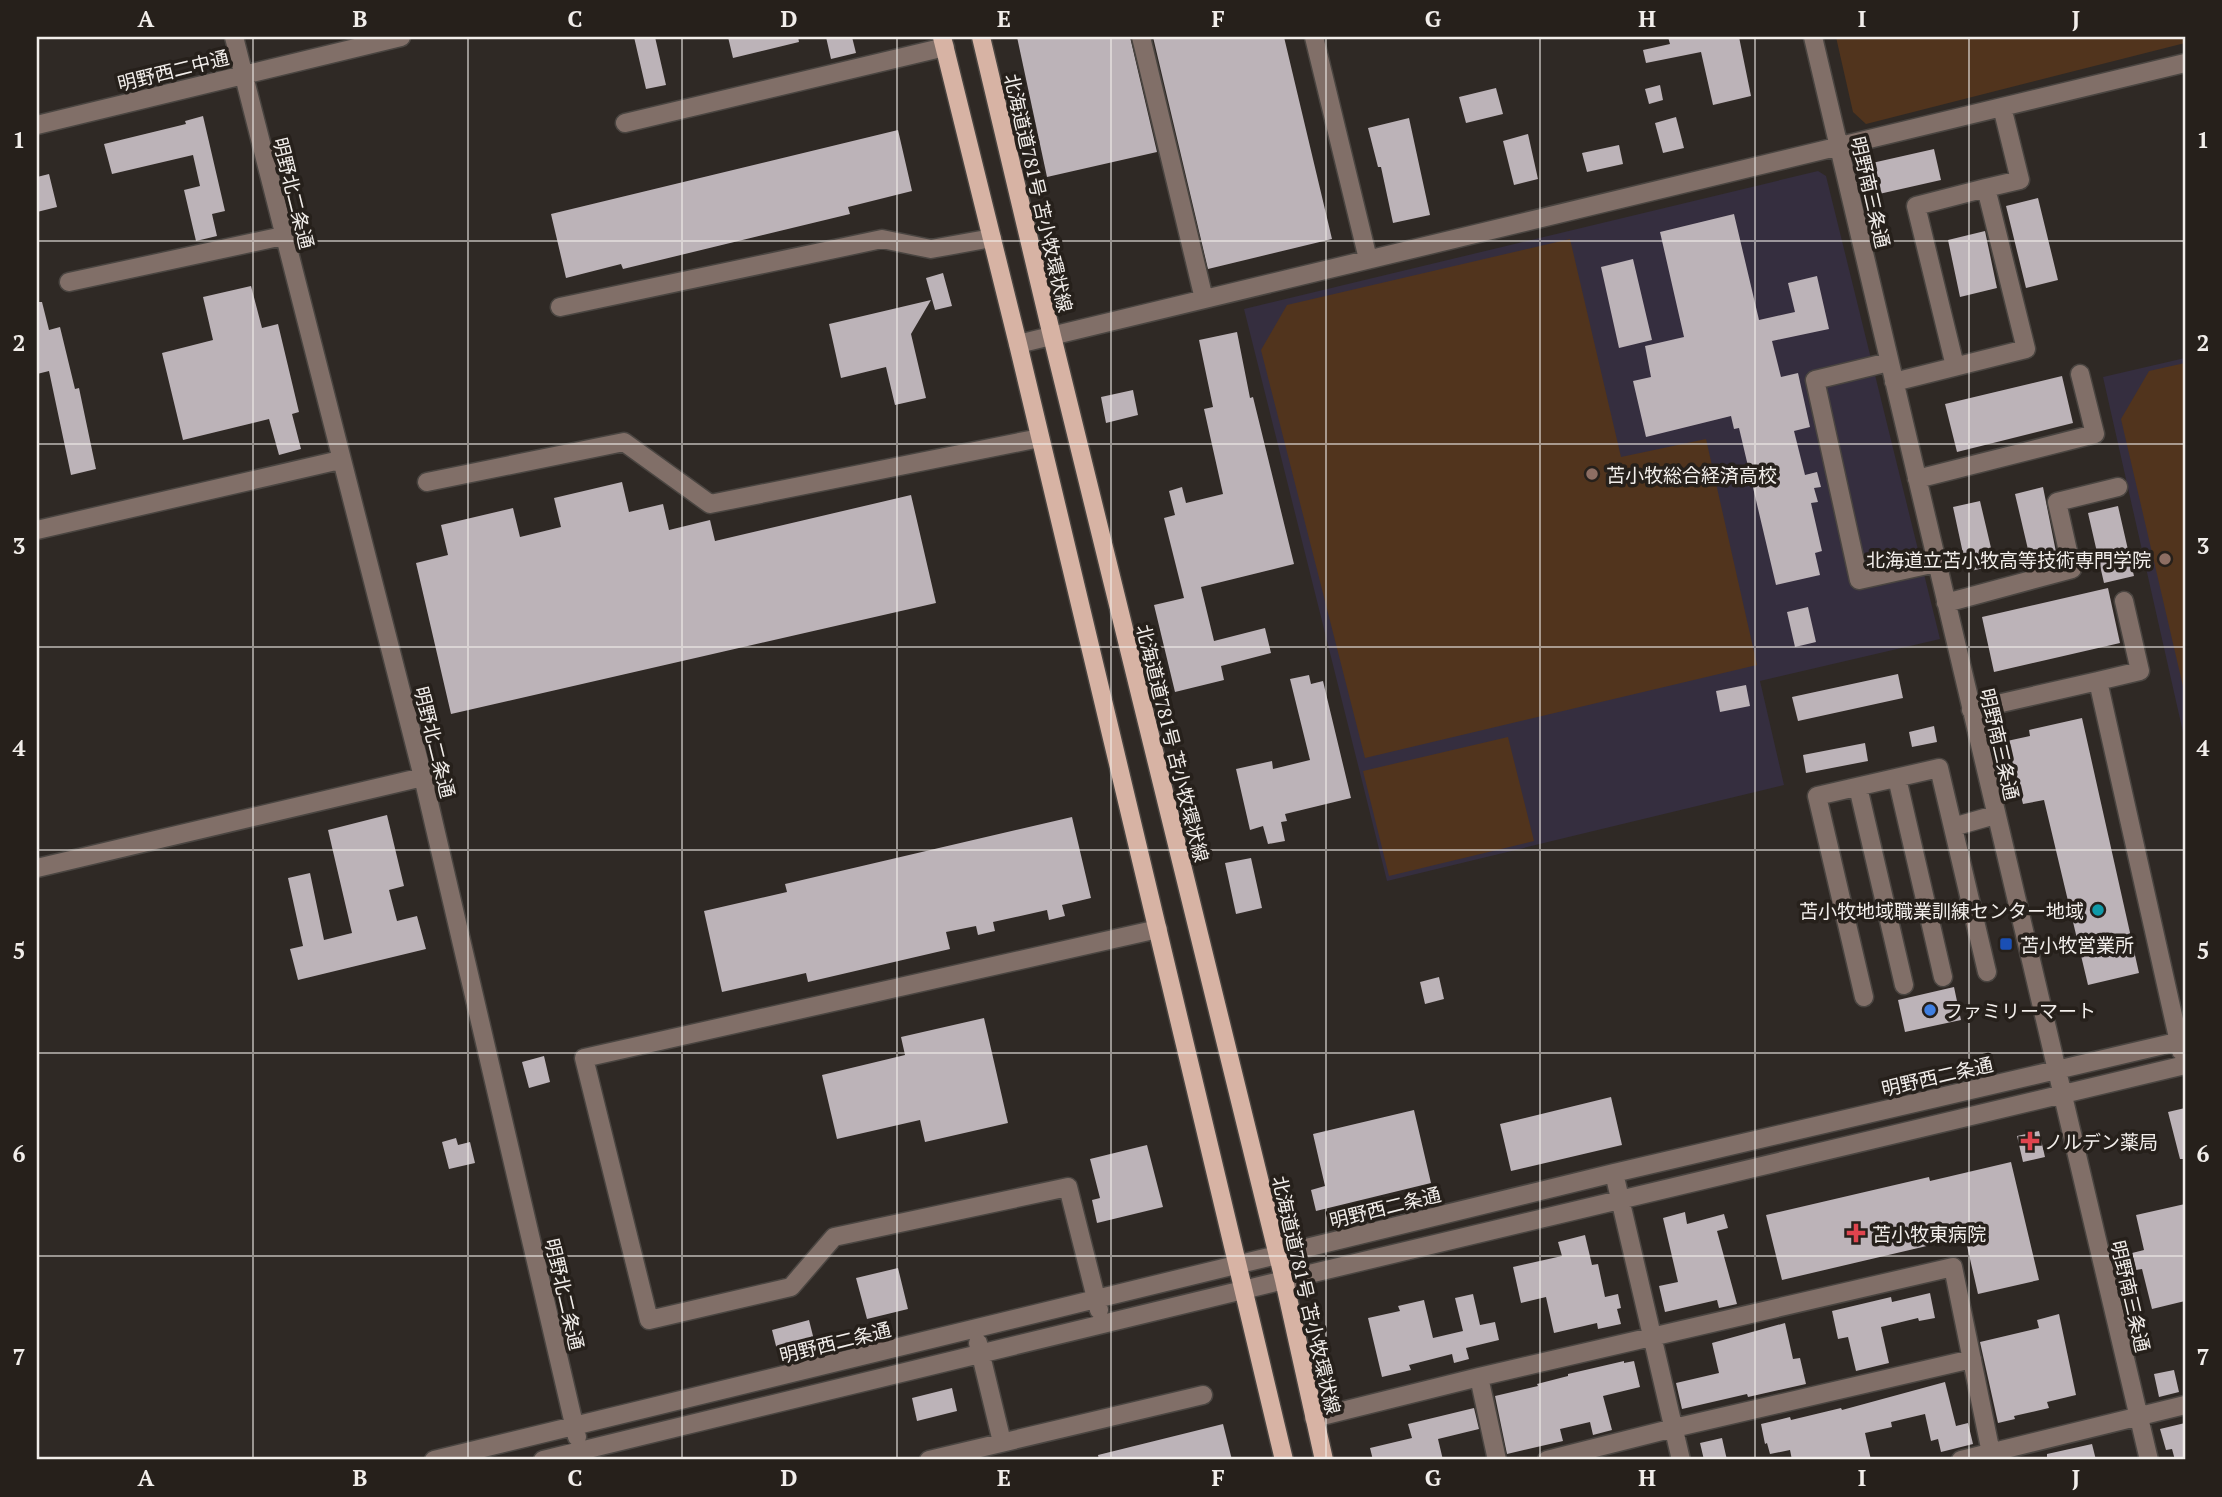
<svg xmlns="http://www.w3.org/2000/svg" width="2222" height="1497" font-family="'PT Serif','Noto Sans JP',serif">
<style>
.education{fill:#352e3f}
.green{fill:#51341d}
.building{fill:#bcb3b8}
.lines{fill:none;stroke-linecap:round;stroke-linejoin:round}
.minor-casing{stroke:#4a4541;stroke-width:21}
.major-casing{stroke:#4a4541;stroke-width:21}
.minor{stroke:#816f68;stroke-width:18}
.major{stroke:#d7b3a4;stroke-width:18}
.grid{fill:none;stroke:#f2eeeb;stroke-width:2;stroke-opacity:0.55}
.education-dot{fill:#8d6e63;stroke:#26201b;stroke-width:2.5}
.culture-dot{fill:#0f9aa8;stroke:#26201b;stroke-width:2.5}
.transit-dot{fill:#1a4fb4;stroke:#26201b;stroke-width:2.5}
.shop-dot{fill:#3f7fe0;stroke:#26201b;stroke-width:2.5}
.health-dot{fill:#e0444e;stroke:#26201b;stroke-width:2.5}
.labels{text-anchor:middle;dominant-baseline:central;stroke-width:7;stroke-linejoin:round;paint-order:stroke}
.street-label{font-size:19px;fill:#f2eeeb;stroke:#26201b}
.poi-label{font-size:19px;fill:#f2eeeb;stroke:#26201b;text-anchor:start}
.neatline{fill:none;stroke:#f2eeeb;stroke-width:2.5}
.grid-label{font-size:23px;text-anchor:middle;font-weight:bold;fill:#f2eeeb}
</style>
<rect width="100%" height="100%" fill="#2f2925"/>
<path class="education" d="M1818,171L1826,176L1940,639L1760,681L1784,785L1387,881L1244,309Z
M2185,358V741L2103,377Z"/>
<path class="green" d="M1836,37H2185V43L1866,124L1853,112Z
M1570,239L1621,457L1706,439L1757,665L1365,758L1261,350L1287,305Z
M2185,363V695L2121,419L2149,371Z
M1508,737L1534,841L1389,876L1363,771Z"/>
<path class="building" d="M634,37H655L666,85L646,89Z
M728,37H798L799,42L733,58Z
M826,37H852L856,53L831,59Z
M1017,37H1130L1157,152L1047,177Z
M1153,37H1284L1332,239L1208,269Z
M1668,37H1739L1751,96L1713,105L1701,52L1646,63L1643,50L1670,44Z
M1660,85L1663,100L1649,104L1645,89Z
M1496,88L1503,114L1466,123L1459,97Z
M203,116L225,211L212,214L217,236L196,241L184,190L200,186L193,155L112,174L104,144L186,124L185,121Z
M1676,117L1684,148L1663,153L1655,123Z
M1409,118L1430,215L1393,223L1381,167H1378L1368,128Z
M898,130L912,191L848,207L850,214L623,269L621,264L566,278L551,214Z
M1528,134L1538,179L1514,185L1503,141Z
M1619,145L1623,164L1587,172L1582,153Z
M1934,149L1941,180L1879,194L1872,163Z
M49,174L57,207L37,212V177Z
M2038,198L2058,280L2026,288L2006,206Z
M1734,214L1759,320L1795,312L1788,283L1817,276L1829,329L1772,341L1781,377L1798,373L1810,427L1794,431L1805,475L1817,472L1821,487L1814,488L1818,502L1811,503L1822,551L1815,553L1820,575L1776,585L1739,428L1734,429L1731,416L1646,437L1633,381L1651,377L1645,346L1684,337L1660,232Z
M1985,231L1997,288L1960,297L1948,240Z
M1633,259L1652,340L1619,348L1601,267Z
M943,273L952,306L935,310L926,278Z
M251,286L262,328L278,324L299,412L292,414L301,449L279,455L269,419L183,440L162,353L213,340L203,297Z
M931,300L911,334L926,398L895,405L886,367L841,378L829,324Z
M37,302H42L49,330L60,327L75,389L79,388L96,469L71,475L49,371L37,374Z
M1237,332L1250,398L1253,397L1294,564L1201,587L1214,641L1265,628L1271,653L1221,666L1224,680L1175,692L1154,605L1184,598L1164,518L1175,515L1169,491L1182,487L1186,503L1223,494L1204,409L1213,407L1199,340Z
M2062,376L2073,423L1957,452L1945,404Z
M1133,390L1138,415L1106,423L1101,397Z
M622,482L629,512L663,504L669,530L710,520L715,541L911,495L936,603L451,714L416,563L448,555L441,525L513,508L520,537L561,527L554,498Z
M2043,487L2056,552L2030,558L2015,494Z
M1980,501L1995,565L1967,572L1953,507Z
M2118,506L2134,576L2104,583L2088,513Z
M2108,588L2120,643L1994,672L1982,617Z
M1808,607L1816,642L1795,647L1787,612Z
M1898,674L1903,698L1798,721L1792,697Z
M1309,675L1311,684L1323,681L1351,798L1285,814L1287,821L1281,822L1285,841L1268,844L1263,826L1250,830L1236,769L1272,761L1273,769L1310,760L1290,679Z
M1746,685L1750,706L1720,712L1716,691Z
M2082,718L2139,973L2088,985L2044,800L2023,804L2007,741L2030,736L2029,730Z
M1934,726L1937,742L1912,747L1909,732Z
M1865,743L1868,761L1806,773L1803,755Z
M387,815L404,886L389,890L397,921L417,916L426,949L298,980L290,949L303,946L288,878L310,873L324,940L352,933L328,830Z
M1072,817L1091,898L1062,905L1065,916L1049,920L1047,910L993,922L995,931L978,935L976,926L946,932L950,949L808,982L806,973L722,992L704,911L787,892L785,884Z
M1251,858L1262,908L1236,914L1225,863Z
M1439,977L1444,999L1425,1004L1420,982Z
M1954,987L1961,1020L1905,1032L1898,1000Z
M984,1018L1008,1123L925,1142L920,1120L837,1139L822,1075L905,1055L901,1037Z
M544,1056L550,1082L529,1088L522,1062Z
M1611,1097L1622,1145L1511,1171L1500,1124Z
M2185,1108V1159H2180L2168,1112Z
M1414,1110L1431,1183L1316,1211L1311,1190L1325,1186L1313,1134Z
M2039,1131L2045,1157L2023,1162L2017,1136Z
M456,1138L458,1145L470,1142L475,1163L449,1169L442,1142Z
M1147,1145L1163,1207L1097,1223L1092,1200L1100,1198L1090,1159Z
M2011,1162L2039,1280L1978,1294L1965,1237L1782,1280L1766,1215L1929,1177L1930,1181Z
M2185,1204V1301L2152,1309L2142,1269L2136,1270L2132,1253L2144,1250L2136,1215Z
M1685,1212L1687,1224L1724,1214L1728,1228L1717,1231L1737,1304L1719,1308L1717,1300L1665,1312L1659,1286L1678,1282L1663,1218Z
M1585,1235L1592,1265L1598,1264L1605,1297L1618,1294L1621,1308L1617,1309L1621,1324L1598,1329L1597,1323L1554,1333L1546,1297L1521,1303L1513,1267L1562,1256L1558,1242Z
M898,1268L908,1309L867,1319L856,1278Z
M1930,1293L1935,1318L1919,1321L1918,1318L1881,1327L1889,1363L1856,1371L1848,1337L1838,1339L1832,1311L1891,1297L1892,1302Z
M1473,1294L1480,1325L1495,1322L1499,1340L1466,1348L1469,1359L1454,1363L1452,1354L1409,1365L1411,1370L1382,1377L1368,1318L1400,1311L1398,1306L1424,1300L1433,1338L1463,1331L1455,1298Z
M2059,1314L2076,1395L2047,1402L2049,1408L2014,1416L2015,1419L1998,1423L1980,1342L2039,1328L2037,1320Z
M809,1320L814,1340L777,1350L772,1330Z
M1785,1323L1793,1359L1800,1358L1806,1384L1748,1397L1747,1394L1682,1409L1676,1383L1719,1373L1712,1343Z
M1624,1361V1363L1634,1361L1640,1387L1603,1396L1612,1430L1593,1435L1590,1422L1560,1429L1563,1441L1507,1454L1495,1396L1538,1386L1537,1384L1568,1376V1374Z
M2174,1370L2179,1392L2159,1397L2154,1374Z
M1945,1382L1956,1426L1968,1423L1973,1444L1941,1452L1938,1439L1931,1441L1925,1414L1891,1422L1892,1427L1865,1433L1871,1460H1792L1790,1450L1770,1454L1767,1443L1765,1444L1761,1424L1790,1417L1791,1420L1841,1408L1842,1410Z
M952,1388L957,1411L917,1421L912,1398Z
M1474,1408L1479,1429L1438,1439L1443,1460H1373L1370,1448L1412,1438L1408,1424Z
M2185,1423V1460H2175L2172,1449L2166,1450L2160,1429Z
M1223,1424L1232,1460H1099L1098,1455Z
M1722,1438L1727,1460H1704L1700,1443Z
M2092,1444L2096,1460H2047V1454Z"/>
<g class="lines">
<defs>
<path id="minor" d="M234,37L423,777L577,1437
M1141,37L1204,299
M1314,37L1368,259
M1813,37L2149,1460
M625,123L945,47
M37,125L401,37
M69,282L283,236
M560,307L882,239L931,249L992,238
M1018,344L2185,63
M1889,362L1815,380L1859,580L1936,563
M1955,366L1916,206L1986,188
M1894,382L2026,349L1986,188L2020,180L2002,107
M1917,479L2095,434L2080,374
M427,482L624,442L710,504L1040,438
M37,530L340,460
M1946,603L2072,569L2057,502L2118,487
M2098,681L2140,671L2124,601
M1971,710L2098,681L2181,1051
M1897,778L1943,977
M1858,787L1904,985
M1953,827L1995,815
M37,868L423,777
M1864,997L1817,796L1939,768L1987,972
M1614,1173L1681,1460
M1099,1310L1068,1187L834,1237L791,1287L649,1320L584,1058L1158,929
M978,1343L1002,1442
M1479,1377L1497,1460
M1314,1418L1479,1377L1953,1267L1991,1453
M434,1460L1614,1173L2185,1040
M543,1460L1284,1280L2185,1065
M929,1460L1203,1395
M1547,1460L1674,1428L1972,1359
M1961,1460L2185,1405"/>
<path id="major" d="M942,37L1018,344L1284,1460
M981,37L1052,336L1284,1280L1324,1460"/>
</defs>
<use href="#minor" class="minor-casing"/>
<use href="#major" class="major-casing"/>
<use href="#minor" class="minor"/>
<use href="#major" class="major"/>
</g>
<path class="grid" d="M253,37V1460M468,37V1460M682,37V1460M897,37V1460M1111,37V1460M1326,37V1460M1540,37V1460M1755,37V1460M1969,37V1460M37,241H2185M37,444H2185M37,647H2185M37,850H2185M37,1053H2185M37,1256H2185"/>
<g class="education-dot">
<circle cx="1592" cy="474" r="7"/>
<circle cx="2165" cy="559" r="7"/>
</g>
<circle class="culture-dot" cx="2098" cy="910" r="7"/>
<rect class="transit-dot" x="1999" y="937" width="14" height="14" rx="3.5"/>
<circle class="shop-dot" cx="1930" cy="1010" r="7"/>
<g class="health-dot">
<path d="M2026.5 1130.5h7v7h7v7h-7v7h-7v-7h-7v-7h7z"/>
<path d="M1852.5 1222.5h7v7h7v7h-7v7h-7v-7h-7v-7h7z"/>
</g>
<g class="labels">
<g class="street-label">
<text transform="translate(173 70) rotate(-14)">明野西二中通</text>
<text transform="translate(1871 192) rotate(77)">明野南三条通</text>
<text transform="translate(294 193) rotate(76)">明野北二条通</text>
<text transform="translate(1039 193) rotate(77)">北海道道781号 苫小牧環状線</text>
<text transform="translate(435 742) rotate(76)">明野北二条通</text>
<text transform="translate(1173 743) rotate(76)">北海道道781号 苫小牧環状線</text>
<text transform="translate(2000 744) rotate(77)">明野南三条通</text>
<text transform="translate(1937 1076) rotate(-13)">明野西二条通</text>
<text transform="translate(1385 1207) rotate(-14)">明野西二条通</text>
<text transform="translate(565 1294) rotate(77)">明野北二条通</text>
<text transform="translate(1307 1295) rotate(77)">北海道道781号 苫小牧環状線</text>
<text transform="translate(2131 1296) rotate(77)">明野南三条通</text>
<text transform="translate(835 1342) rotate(-14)">明野西二条通</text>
</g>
<g class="poi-label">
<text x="1606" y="474">苫小牧総合経済高校</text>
<text x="2151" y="559" text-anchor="end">北海道立苫小牧高等技術専門学院</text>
<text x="2084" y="910" text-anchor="end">苫小牧地域職業訓練センター地域</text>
<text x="2020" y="944">苫小牧営業所</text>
<text x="1944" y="1010">ファミリーマート</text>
<text x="2044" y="1141">ノルデン薬局</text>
<text x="1872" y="1233">苫小牧東病院</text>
</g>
</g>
<rect width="2222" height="1497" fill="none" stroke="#26201b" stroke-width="77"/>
<rect x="38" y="38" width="2146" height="1420" class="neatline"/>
<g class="grid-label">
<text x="146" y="27">A</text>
<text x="360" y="27">B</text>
<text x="575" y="27">C</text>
<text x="789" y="27">D</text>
<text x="1004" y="27">E</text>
<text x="1218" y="27">F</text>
<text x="1433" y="27">G</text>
<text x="1647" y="27">H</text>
<text x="1862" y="27">I</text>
<text x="2076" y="27">J</text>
<text x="19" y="148">1</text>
<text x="2203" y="148">1</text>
<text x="19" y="351">2</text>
<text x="2203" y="351">2</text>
<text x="19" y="554">3</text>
<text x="2203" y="554">3</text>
<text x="19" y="756">4</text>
<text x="2203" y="756">4</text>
<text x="19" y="959">5</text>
<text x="2203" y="959">5</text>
<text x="19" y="1162">6</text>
<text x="2203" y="1162">6</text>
<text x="19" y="1365">7</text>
<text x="2203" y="1365">7</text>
<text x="146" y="1486">A</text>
<text x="360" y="1486">B</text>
<text x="575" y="1486">C</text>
<text x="789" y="1486">D</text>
<text x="1004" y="1486">E</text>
<text x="1218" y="1486">F</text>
<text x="1433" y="1486">G</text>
<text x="1647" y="1486">H</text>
<text x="1862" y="1486">I</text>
<text x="2076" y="1486">J</text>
</g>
</svg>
